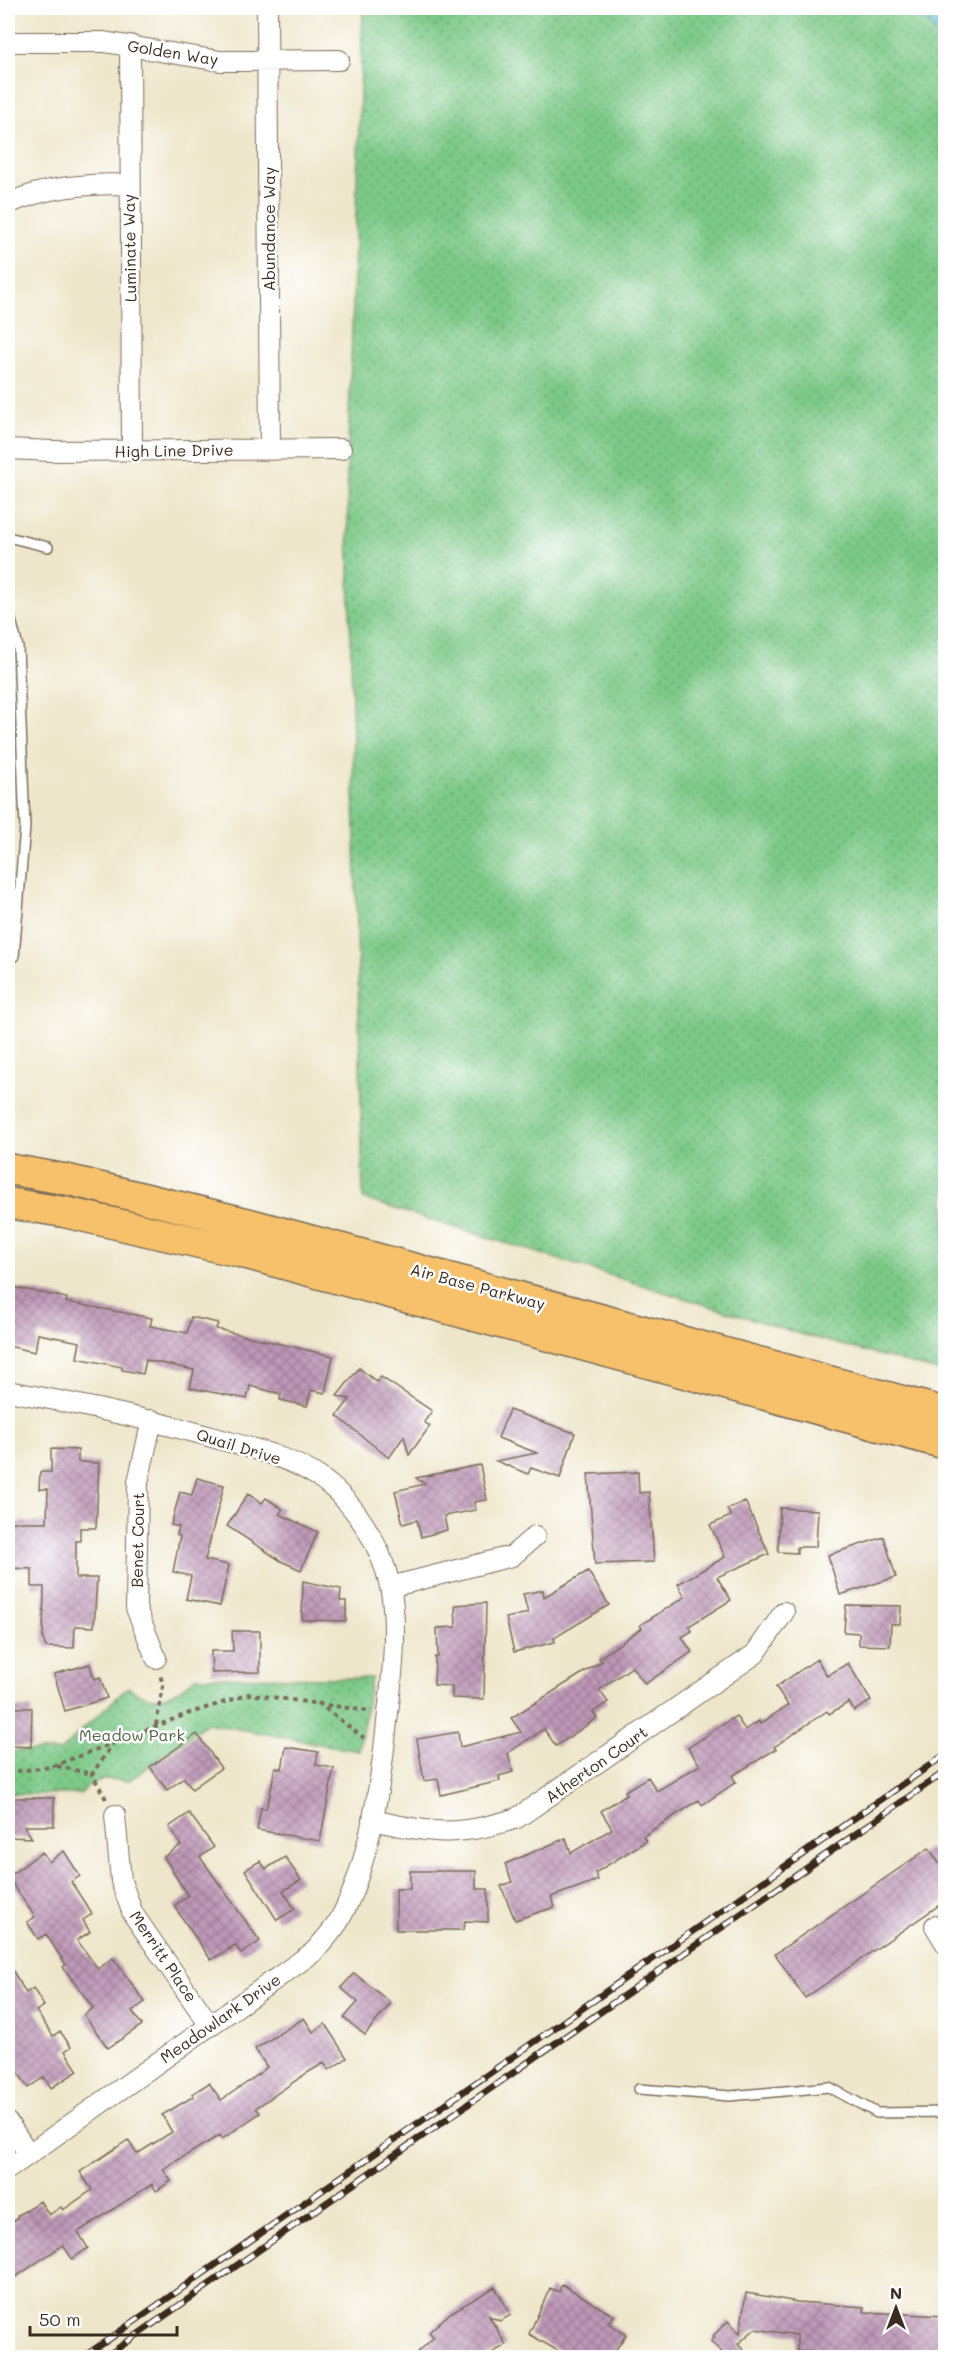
<svg xmlns="http://www.w3.org/2000/svg" width="953" height="2365" font-family="Mali,sans-serif">
<style>
.grass{fill:url(#grass-dots);stroke:#5c7a52;stroke-width:1.5}
.water{fill:#4ab7c6;stroke:#427072;stroke-width:1.5}
.building{fill:url(#building-cross-hatch)}
.lines{fill:none;stroke-linecap:round;stroke-linejoin:round}
.lane-casing{stroke:#7a6c5a;stroke-width:12}
.street-casing{stroke:#7a6c5a;stroke-width:22}
.primary-casing{stroke:#7a6c5a;stroke-width:33}
.path{stroke:#7a6c5a;stroke-width:4;stroke-dasharray:4.5 4.5;stroke-linecap:butt}
.lane{stroke:#fff;stroke-width:9}
.street{stroke:#fff;stroke-width:20}
.primary{stroke:#f6c16b;stroke-width:30}
.rail-casing{stroke:#3b2a1e;stroke-width:7}
.rail{stroke:#fff;stroke-width:4.5;stroke-dasharray:14;stroke-linecap:butt}
.labels{text-anchor:middle;dominant-baseline:central;stroke-width:5;stroke-linejoin:round;paint-order:stroke}
.street-label{font-size:16px;fill:#3b2a1e;stroke:#fff}
.park-label{font-size:16px;fill:#526243;stroke:#fff}
</style>
<defs>
<pattern id="grass-dots" width="8" height="8" patternUnits="userSpaceOnUse" patternTransform="scale(1.5)"><rect width="8" height="8" fill="#7cc987"/><path d="M2 2h.1M6 6h.1" fill="none" stroke="#67a36e" stroke-width="1.8" stroke-linecap="round"/></pattern>
<pattern id="building-cross-hatch" width="8" height="8" patternUnits="userSpaceOnUse" patternTransform="scale(1.5)"><rect width="8" height="8" fill="#be98b8"/><path d="M0 0l8 8M0 8l8-8" fill="none" stroke="#9c7c95"/></pattern>
</defs>
<rect width="100%" height="100%" fill="#fff"/>
<filter id="ink" filterUnits="userSpaceOnUse"><feTurbulence type="fractalNoise" baseFrequency=".0167" numOctaves="2"/><feDisplacementMap in="SourceGraphic" scale="12" xChannelSelector="R" yChannelSelector="G"/><feConvolveMatrix kernelMatrix="1 2 1 2 8 2 1 2 1" color-interpolation-filters="sRGB"/></filter>
<filter id="wash" filterUnits="userSpaceOnUse"><feTurbulence type="fractalNoise" baseFrequency=".008" numOctaves="4" result="noise"/><feDisplacementMap in="SourceGraphic" scale="24" xChannelSelector="R" yChannelSelector="G"/><feGaussianBlur stdDeviation="1.35" result="paint"/><feColorMatrix in="noise" values="0 0 0 0 0 0 0 0 0 0 0 0 0 0 0 0 0 1.4 0 .05"/><feComposite in="paint" operator="in"/></filter>
<g filter="url(#wash)">
<rect width="100%" height="100%" fill="#eee6ca"/>
<path class="grass" d="M363,8H917L946,45L945,1373L797,1333L363,1199L347,477Z
M195,1677L371,1678L359,1751L207,1723L130,1780L105,1779L90,1785L80,1794H8V1751H60L128,1687C154,1706 173,1698 195,1677Z"/>
<path class="water" d="M917,8H945V45Z"/>
<g id="blocks">
<path class="building" d="M8,1286L67,1298L66,1302L152,1318L150,1326L187,1333L191,1317L218,1323L216,1329L333,1356L325,1393L311,1390L307,1406L280,1400L281,1394L250,1386L247,1399L190,1388L194,1370L146,1360L143,1374L122,1370V1367L77,1358L80,1342L38,1334L35,1352L8,1346Z
M359,1368L377,1382L381,1377L432,1411L424,1422L430,1426L409,1455L404,1436L389,1458L337,1416L350,1399L337,1396Z
M509,1410L575,1433L560,1478L531,1468L528,1474L496,1461L537,1453L498,1438Z
M51,1449L78,1450V1462L99,1463L96,1528H80V1541H76V1578H97L94,1627L75,1626L74,1648L46,1647L43,1639L44,1587H32V1569L8,1568V1522H47L48,1489H39L40,1472H51Z
M480,1465L487,1500L474,1502L476,1510L444,1516L447,1530L421,1537L417,1520L403,1524L395,1491L425,1484L416,1478Z
M638,1472L639,1493L649,1492L654,1562L595,1564L588,1474Z
M197,1478L224,1485L205,1560L229,1565L220,1606L186,1599L191,1576L173,1572L180,1536L177,1535L179,1527L171,1525L180,1492L192,1495Z
M248,1494L262,1503L266,1498L283,1509L279,1514L318,1532L301,1570L281,1561L227,1526Z
M745,1501L769,1554L717,1577L731,1600L689,1626L692,1631L682,1637L692,1652L645,1684L632,1667L599,1690L608,1702L593,1712L597,1718L556,1746L544,1729L508,1753L513,1772L499,1776L500,1781L441,1795L438,1779L424,1781L417,1739L458,1732L460,1747L521,1732L511,1718L602,1661L599,1658L642,1628L640,1625L685,1597L678,1584L725,1557L710,1525L731,1516L727,1509Z
M780,1508L818,1510L816,1547H797V1553L778,1552Z
M884,1537L896,1577L840,1595L828,1555Z
M588,1571L609,1605L554,1638L555,1642L514,1652L506,1618L528,1613L523,1594L543,1590L544,1597Z
M303,1581L341,1589L340,1601H346V1621L302,1620Z
M486,1603L484,1699L452,1698V1686L434,1685L435,1657H438L437,1628L456,1627L455,1605Z
M846,1605L901,1606L900,1624H891L890,1646L859,1645V1633L844,1632Z
M232,1631H260V1672L212,1673L211,1651H233Z
M817,1659L827,1676L848,1663L871,1701L854,1711L849,1702L829,1714L827,1711L774,1747L776,1749L732,1776L736,1782L702,1805L699,1800L643,1836L646,1841L595,1873L598,1880L551,1897L555,1907L515,1920L501,1886L512,1882L505,1864L566,1838L571,1853L612,1829L601,1811L627,1794L625,1791L648,1777L657,1791L700,1765L688,1748L736,1716L745,1730L759,1721L760,1724L788,1705L776,1687Z
M90,1664L94,1679L100,1677L107,1698L65,1711L54,1674Z
M8,1708H32L31,1747L8,1746Z
M197,1734L221,1768L192,1789L184,1778L167,1790L150,1767Z
M286,1747L318,1752L316,1765L334,1768L320,1841L257,1830L261,1808L266,1809L270,1795L275,1767L282,1769Z
M8,1798H54V1826H24L32,1838L8,1837Z
M189,1813L214,1847L200,1857L260,1941L241,1954L235,1945L211,1960L174,1906L188,1896L164,1857L181,1845L169,1827Z
M929,1848L945,1872V1901L805,1998L775,1954Z
M64,1851L80,1876L71,1882L92,1914L83,1920L90,1932L77,1940L98,1969L113,1958L145,2002L132,2011L142,2025L108,2048L84,2015L93,2008L63,1967L66,1965L46,1934L38,1939L27,1922L35,1917L8,1877L42,1852L49,1862Z
M285,1857L301,1880L283,1891L295,1909L277,1920L245,1870L260,1861L266,1869Z
M410,1871H476V1889H488V1922L465,1921L464,1930H396V1889H410Z
M8,1963L26,1993L33,1988L44,2006L36,2011L53,2036L60,2031L71,2047L65,2051L78,2071L51,2088L44,2077L28,2088L8,2057Z
M354,1973L391,2003L365,2035L344,2018L358,2002L341,1988Z
M304,2018L313,2032L325,2024L347,2058L329,2070L324,2063L307,2073L256,2108L260,2113L222,2139L220,2135L163,2169L171,2181L156,2191L152,2184L78,2232L88,2248L72,2259L63,2245L8,2282V2225L18,2218L17,2216L40,2201L49,2215L61,2207L63,2210L92,2190L80,2172L128,2140L137,2154L172,2132L162,2115L194,2096L192,2094L209,2083L221,2100L251,2080L267,2067L255,2049Z
M562,2284L614,2316L608,2323L626,2335L610,2358H570L529,2334L550,2288L559,2292Z
M495,2287L511,2315L500,2321L489,2316L506,2345L483,2358H412L434,2337L429,2332L450,2313Z
M746,2293L798,2302L864,2307V2312L945,2316V2358H829L830,2353L797,2351V2335L755,2329L738,2344L751,2358H727L711,2341L715,2338L713,2336L728,2321L740,2333Z"/>
</g>
</g>
<g filter="url(#ink)">
<use href="#blocks" fill-opacity="0" stroke="#7a6c5a" stroke-width="1.5"/>
<g class="lines">
<defs>
<path id="lane" d="M8,537L48,547
M8,620H11L18,647L25,827L14,956L8,961
M639,2089L730,2096L829,2087L877,2113L946,2112"/>
<path id="street" d="M267,8L270,450
M8,42H104L220,61L339,60
M130,45L132,451
M8,204C45,186 87,184 128,184
M8,449L52,451L341,449
M8,1391C78,1404 146,1418 215,1438C250,1448 286,1456 316,1475C353,1499 381,1544 390,1586C399,1630 391,1686 386,1731C380,1788 368,1868 340,1919C334,1930 323,1941 315,1951L8,2169
M152,1420L138,1482L136,1608L156,1658
M390,1587L512,1556L535,1536
M115,1815L121,1881L133,1914L209,2024
M372,1820C434,1833 455,1838 517,1818L755,1654L784,1612
M935,1926L946,1944
M8,2123L29,2154"/>
<path id="primary" d="M8,1169L69,1180L246,1223L946,1413
M8,1203L64,1212L240,1252L946,1444"/>
</defs>
<use href="#lane" class="lane-casing"/>
<use href="#street" class="street-casing"/>
<use href="#primary" class="primary-casing"/>
<path class="path" d="M318,1703L364,1738
M156,1725L163,1686L160,1674
M57,1766L92,1774
M8,1772L51,1767L187,1714L250,1694L369,1711
M106,1799L92,1774L114,1742"/>
<use href="#lane" class="lane"/>
<use href="#street" class="street"/>
<use href="#primary" class="primary"/>
<defs>
<path id="rail" d="M82,2358L946,1754
M104,2358L946,1771"/>
</defs>
<use href="#rail" class="rail-casing"/>
<use href="#rail" class="rail"/>
</g>
</g>
<g class="labels">
<g class="street-label">
<text transform="translate(173 52) rotate(9)">Golden Way</text>
<text transform="translate(268 229) rotate(-90)">Abundance Way</text>
<text transform="translate(129 248) rotate(-91)">Luminate Way</text>
<text transform="translate(174 450) rotate(-1)">High Line Drive</text>
<text transform="translate(478 1286) rotate(15)">Air Base Parkway</text>
<text transform="translate(239 1446) rotate(17)">Quail Drive</text>
<text transform="translate(137 1540) rotate(-89)">Benet Court</text>
<text transform="translate(596 1764) rotate(-35)">Atherton Court</text>
<text transform="translate(164 1956) rotate(56)">Merritt Place</text>
<text transform="translate(220 2018) rotate(-35)">Meadowlark Drive</text>
</g>
<g class="park-label">
<text x="132" y="1734">Meadow Park</text>
</g>
</g>
<rect width="953" height="2365" fill="none" stroke="#fff" stroke-width="30"/>
<g transform="translate(896 2308)" stroke="#ffffff" stroke-width="4.5" paint-order="stroke">
<path d="M0-4.5L10 22L0 15L-10 22Z" fill="#3b2a1e"/>
<text y="-9" font-size="16" font-weight="bold" text-anchor="middle" fill="#3b2a1e">N</text>
</g>
<path d="M30 2326v9h147v-9" fill="none" stroke="#3b2a1e" stroke-width="3"/>
<text x="39" y="2326" font-size="18" fill="#3b2a1e" stroke="#ffffff" stroke-width="4.5" paint-order="stroke">50 m</text>
</svg>
